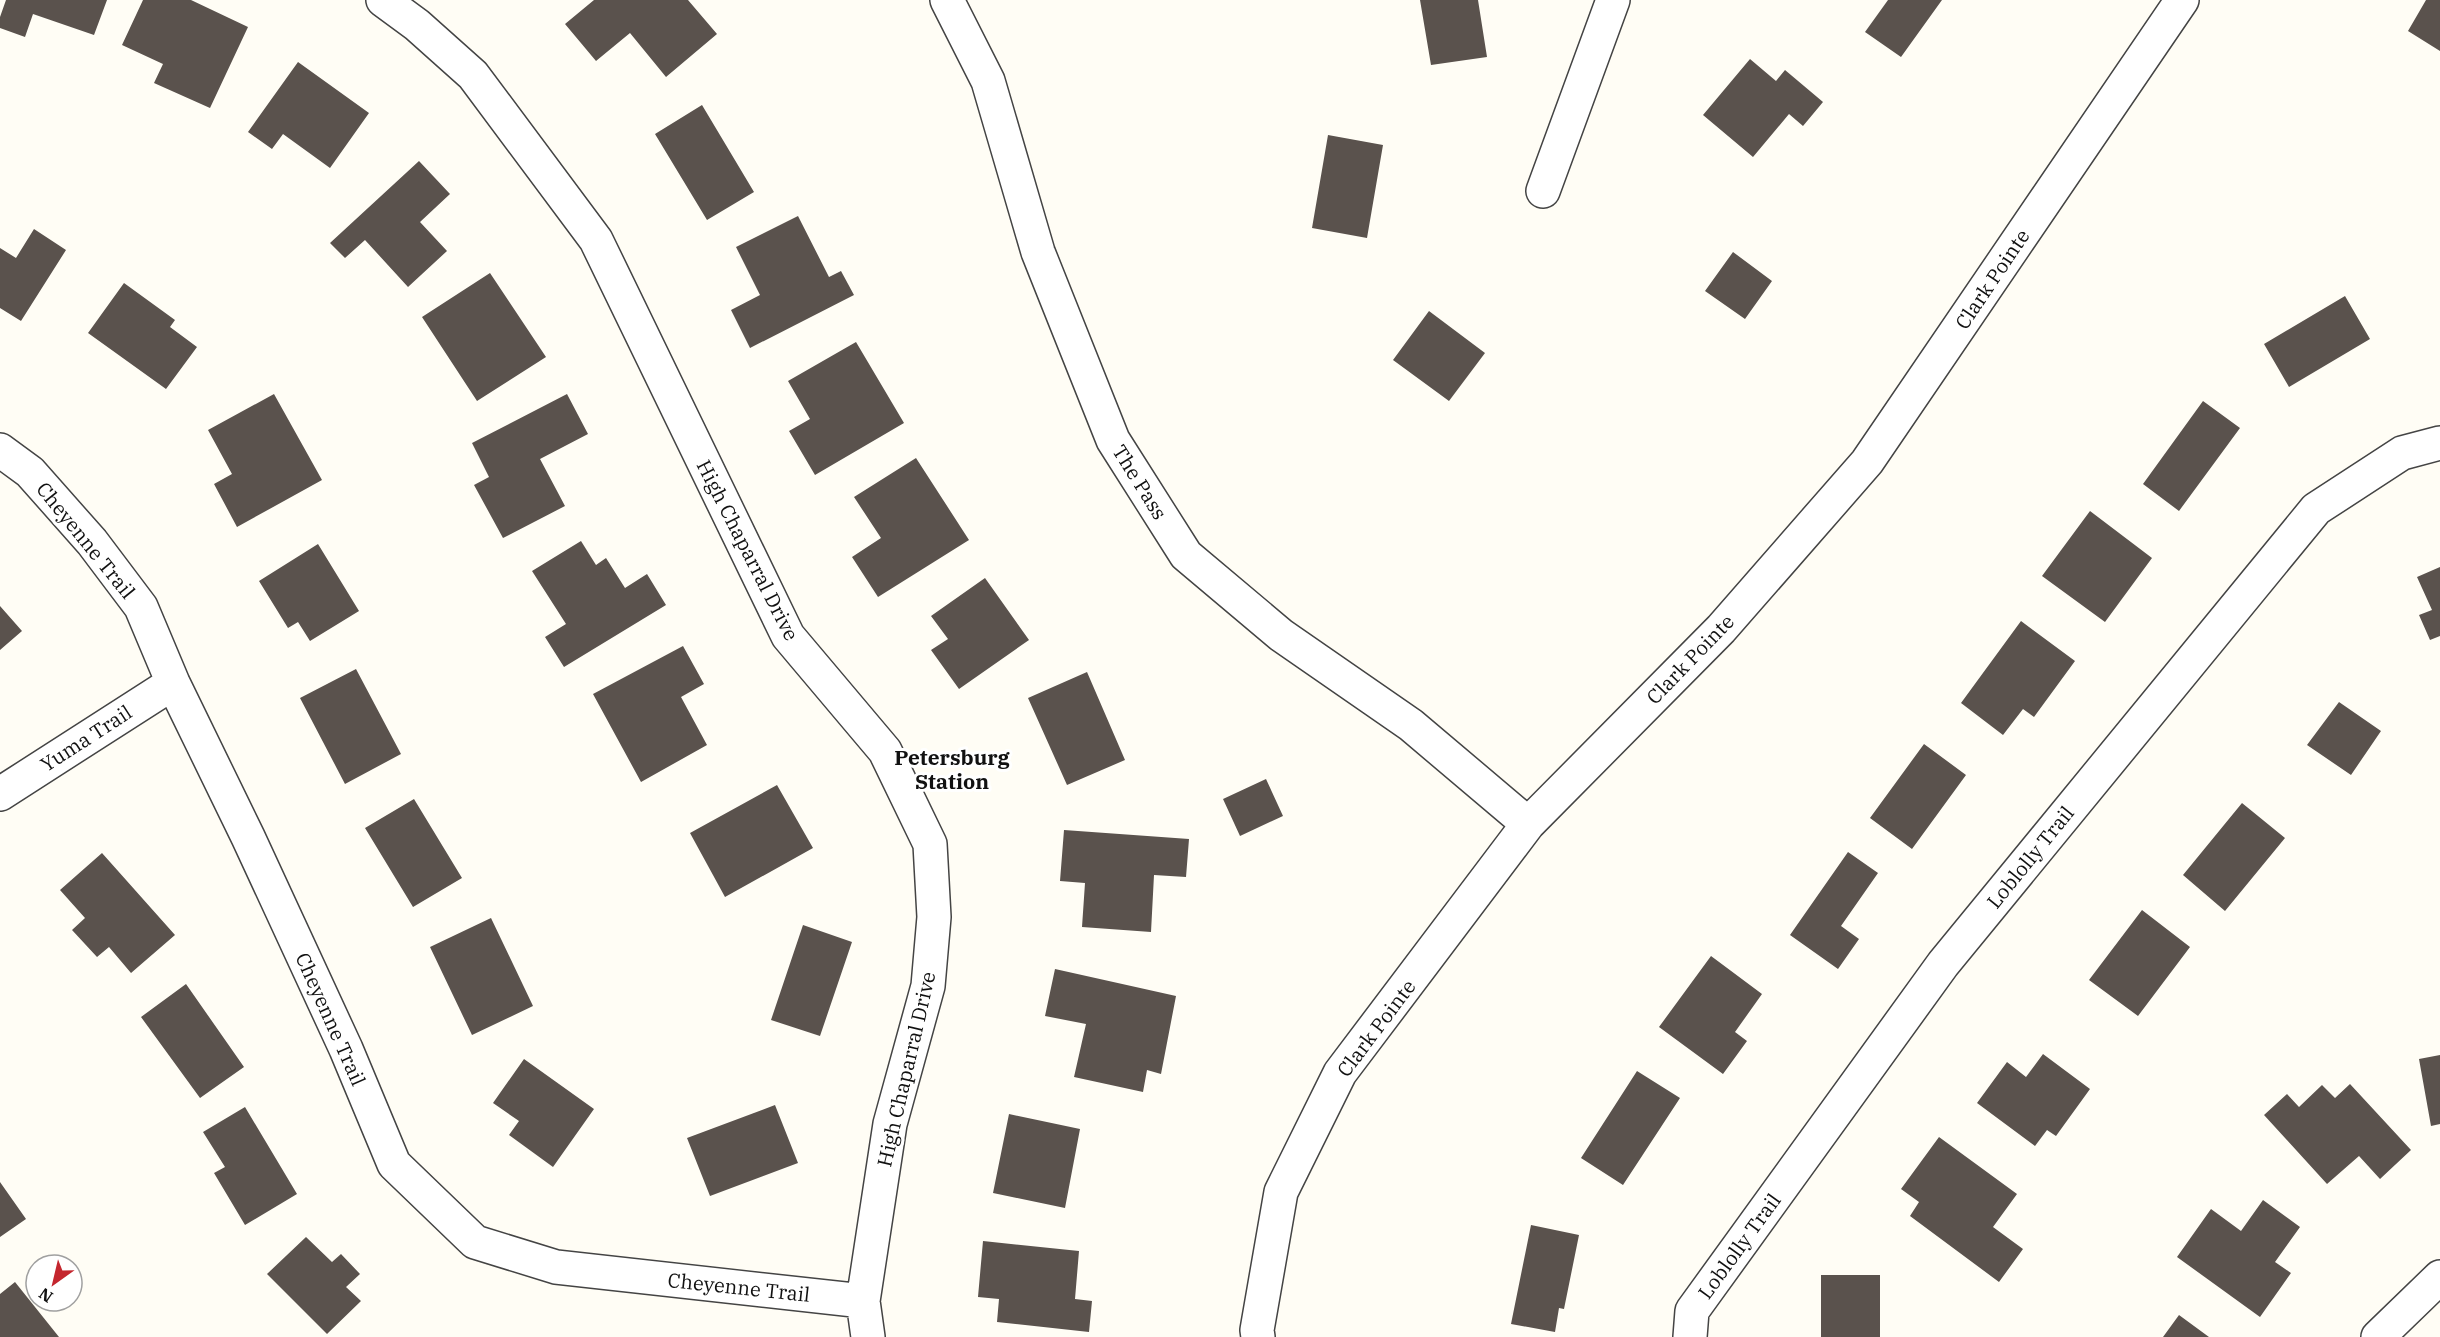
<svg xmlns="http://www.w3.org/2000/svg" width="2440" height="1337" font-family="'IBM Plex Serif',serif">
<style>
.building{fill:#5a524d}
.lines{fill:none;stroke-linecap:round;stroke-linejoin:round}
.minor-casing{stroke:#444;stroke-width:36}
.minor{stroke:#fff;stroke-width:33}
.labels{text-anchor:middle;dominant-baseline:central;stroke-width:6;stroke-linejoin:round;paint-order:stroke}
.street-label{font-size:20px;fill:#111;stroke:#fff}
.neighbourhood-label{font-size:21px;font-weight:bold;fill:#111;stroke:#fff}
</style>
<rect width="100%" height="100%" fill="#fffdf5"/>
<path class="building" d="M6,0H107L94,35L33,14L25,37L0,28V17Z
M143,0H191L248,27L210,108L154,83L163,64L122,45Z
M594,0H688L717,34L666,77L630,33L596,61L565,24Z
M1420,0H1478L1487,57L1431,65Z
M1888,0H1942L1901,57L1865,32Z
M2426,0H2440V51L2408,31Z
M1750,59L1776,81L1785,70L1823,102L1803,126L1789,114L1753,157L1703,115Z
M298,62L369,113L330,168L283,134L272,149L248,132Z
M702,105L754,192L707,220L655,134Z
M1328,135L1383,145L1367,238L1312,228Z
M419,161L450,194L420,222L447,251L408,287L365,240L345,258L330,243Z
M798,216L829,277L841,271L854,295L750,348L731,310L760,295L736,247Z
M34,229L66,250L21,321L0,308V248L16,258Z
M1733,252L1772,281L1745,319L1705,291Z
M490,273L546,357L477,401L422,317Z
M124,283L175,320L170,327L197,347L166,389L88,333Z
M2345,296L2370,339L2289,387L2264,344Z
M1429,311L1485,353L1449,401L1393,360Z
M856,342L904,423L815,475L789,431L810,419L788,381Z
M274,394L322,480L237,527L214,484L232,474L208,430Z
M567,394L588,434L540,459L565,506L503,538L474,485L489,477L472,443Z
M2203,401L2240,428L2179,511L2143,484Z
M916,458L969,540L878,597L852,557L881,538L854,497Z
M2090,511L2152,558L2105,622L2042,576Z
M581,541L596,565L606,558L625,588L647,574L666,605L564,667L545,637L566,624L532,571Z
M318,544L359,611L310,641L298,622L288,628L259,581Z
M2440,567V636L2430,640L2419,615L2432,610L2417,577Z
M985,578L1029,640L959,689L931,650L948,639L931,616Z
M0,606L22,631L0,650Z
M2021,621L2075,661L2034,717L2023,709L2003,735L1961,703Z
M683,646L704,684L681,697L707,745L641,782L593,694Z
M356,669L401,754L345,784L300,698Z
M1087,672L1125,760L1067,785L1028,698Z
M2339,702L2381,731L2351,775L2307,745Z
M1924,744L1966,775L1912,849L1870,818Z
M1266,779L1283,816L1240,836L1223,799Z
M777,785L813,848L725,897L690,833Z
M414,799L462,878L413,907L365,828Z
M2242,803L2285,838L2225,911L2183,875Z
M1064,830L1189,839L1186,877L1154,875L1151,932L1082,927L1085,883L1060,881Z
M1848,852L1878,873L1841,926L1859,939L1838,969L1790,935Z
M102,853L175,935L131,973L109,947L97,957L72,930L85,918L60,890Z
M2142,910L2190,947L2138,1016L2089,980Z
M491,918L533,1006L472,1035L430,947Z
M803,925L852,942L820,1036L771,1020Z
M1711,956L1762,994L1735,1032L1747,1041L1723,1074L1659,1027Z
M1055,969L1176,996L1161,1074L1147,1070L1143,1092L1074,1077L1086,1024L1045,1016Z
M186,984L244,1067L200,1098L141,1017Z
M2043,1054L2090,1089L2056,1136L2047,1130L2035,1146L1977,1103L2007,1062L2026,1077Z
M2440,1055V1124L2431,1126L2419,1059Z
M524,1059L594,1109L553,1167L509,1135L519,1121L493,1103Z
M1637,1071L1680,1098L1623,1185L1581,1158Z
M2350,1084L2411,1150L2380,1179L2359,1156L2327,1184L2264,1115L2287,1094L2299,1107L2322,1085L2335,1098Z
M775,1105L798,1163L710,1196L687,1138Z
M245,1107L297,1194L245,1225L214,1173L225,1167L203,1132Z
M1009,1114L1080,1129L1065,1208L993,1193Z
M1939,1137L2017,1194L1993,1227L2023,1249L1999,1282L1910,1216L1919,1202L1901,1189Z
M0,1182L26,1219L0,1237Z
M2263,1200L2300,1227L2275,1262L2291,1273L2260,1317L2177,1257L2211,1209L2241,1231Z
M1531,1225L1579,1235L1564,1309L1559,1308L1555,1332L1511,1324Z
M306,1237L332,1262L341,1254L360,1274L346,1287L361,1301L327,1334L267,1274Z
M983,1241L1079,1251L1075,1299L1092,1301L1089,1332L997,1322L999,1299L978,1297Z
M1821,1275H1880V1337H1821Z
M15,1282L59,1337H0V1294Z
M2179,1315L2209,1337H2163Z"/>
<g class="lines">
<defs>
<path id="minor" d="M383,0L417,25L473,75L596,240L788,636L885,751L930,844L934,917L928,986L890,1124L863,1301L868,1337
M947,0L988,81L1038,252L1113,440L1186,555L1281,635L1411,725L1528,824
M1543,191L1613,0
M0,450L30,472L92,542L141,607L173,683L248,837L346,1049L394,1164L475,1242L556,1267L863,1301
M0,794L173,683
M1258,1337L1257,1330L1281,1192L1340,1073L1528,824L1721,629L1867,462L2182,0
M1690,1337L1692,1311L1943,964L2316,509L2402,453L2440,443
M2378,1337L2440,1277"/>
</defs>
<use href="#minor" class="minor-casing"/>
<use href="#minor" class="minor"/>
</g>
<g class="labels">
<g class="street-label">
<text transform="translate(1992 279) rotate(-56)">Clark Pointe</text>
<text transform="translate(1140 482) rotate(58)">The Pass</text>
<text transform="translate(86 540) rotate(51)">Cheyenne Trail</text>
<text transform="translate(748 550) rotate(63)">High Chaparral Drive</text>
<text transform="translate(1690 659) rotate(-46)">Clark Pointe</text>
<text transform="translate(86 738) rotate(-33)">Yuma Trail</text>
<text transform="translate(2030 857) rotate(-51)">Loblolly Trail</text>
<text transform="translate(331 1019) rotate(66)">Cheyenne Trail</text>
<text transform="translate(1376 1028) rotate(-53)">Clark Pointe</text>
<text transform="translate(906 1069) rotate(-77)">High Chaparral Drive</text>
<text transform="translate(1739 1246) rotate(-54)">Loblolly Trail</text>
<text transform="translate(739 1287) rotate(6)">Cheyenne Trail</text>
</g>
<g class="neighbourhood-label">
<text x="952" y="757">Petersburg<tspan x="952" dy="24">Station</tspan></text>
</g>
</g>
<g transform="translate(54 1283) rotate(214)"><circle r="28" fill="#ffffff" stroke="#a0a0a0" stroke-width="1.5"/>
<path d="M0-4.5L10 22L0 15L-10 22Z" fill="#c4262e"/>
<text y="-9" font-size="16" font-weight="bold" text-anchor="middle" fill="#111111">N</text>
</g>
</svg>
